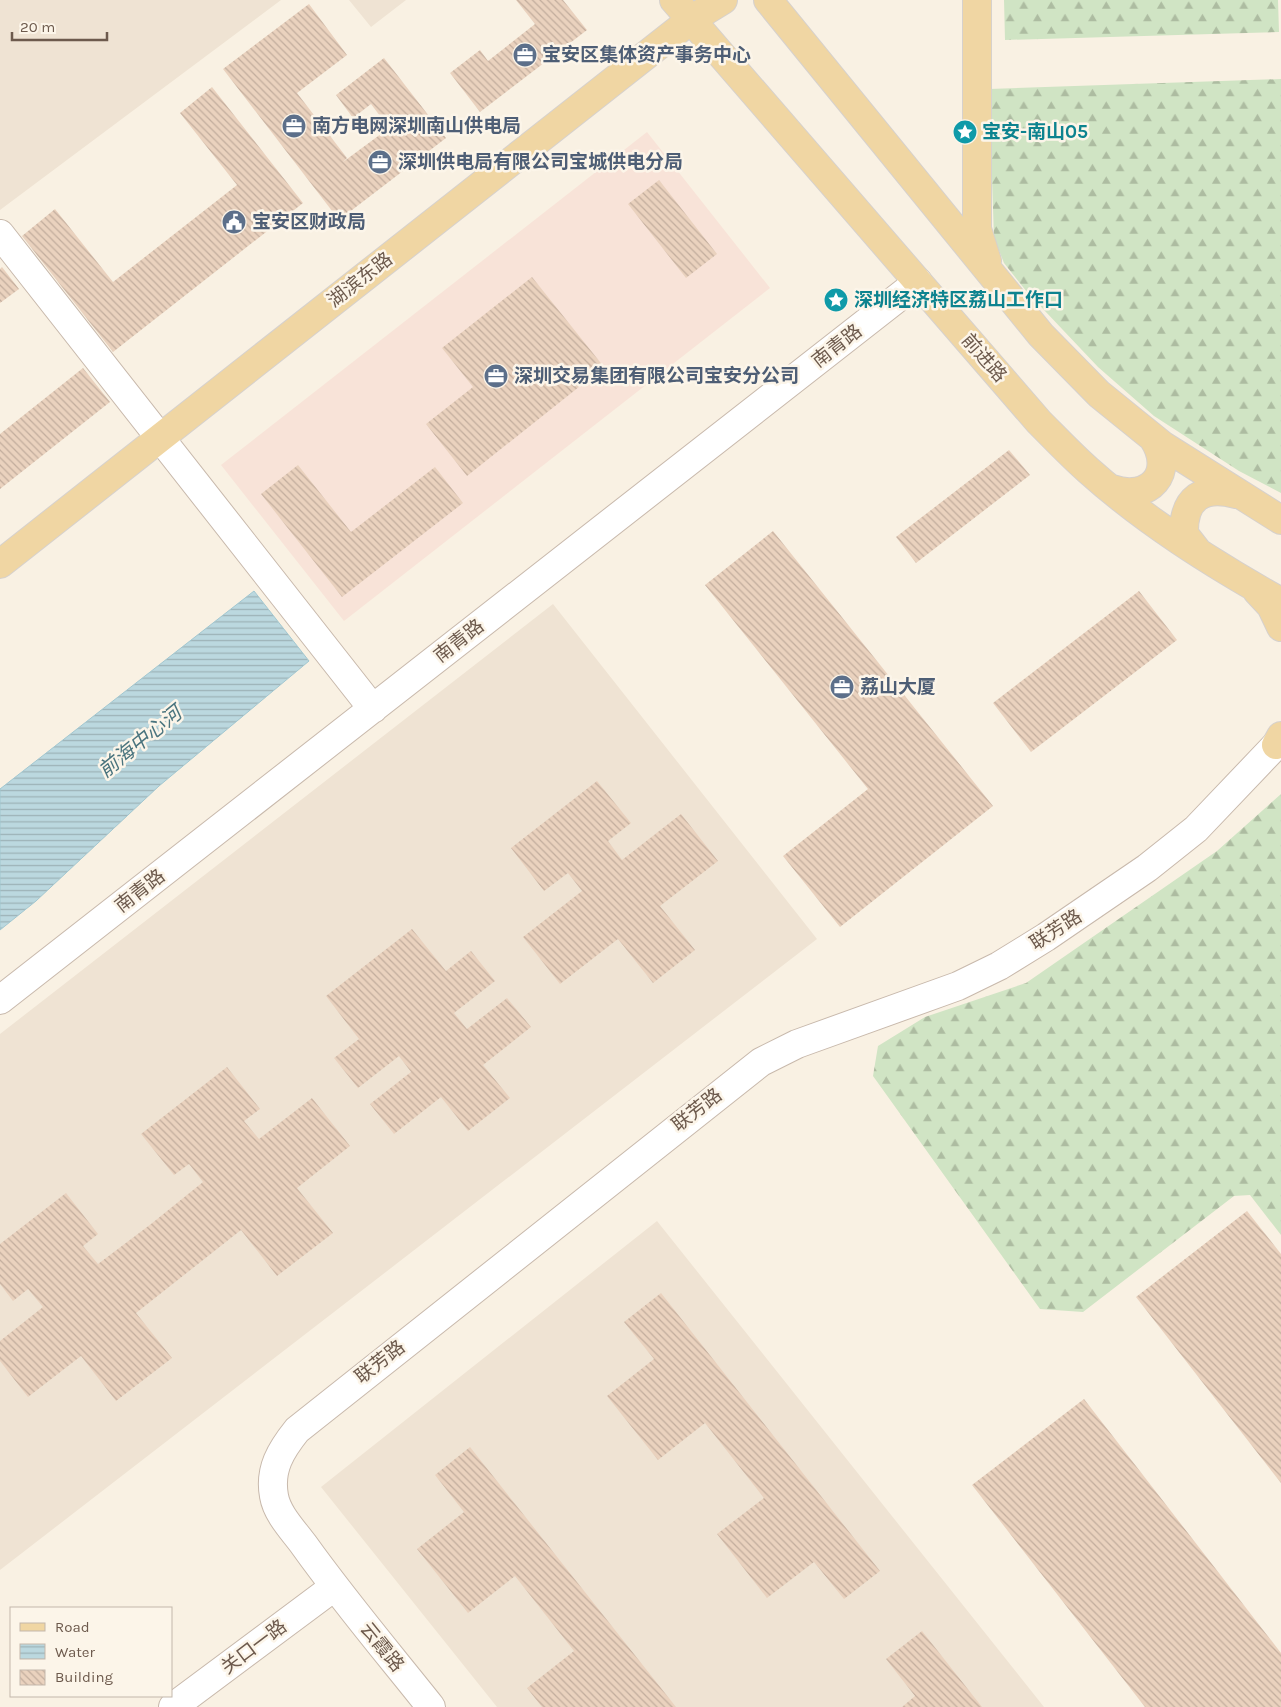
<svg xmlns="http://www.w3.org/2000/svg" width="1281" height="1707" font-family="Karla,'Noto Sans SC',sans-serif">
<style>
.residential{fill:#efe3d3}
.commercial{fill:#f8e3d8}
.forest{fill:url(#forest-firs)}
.water{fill:url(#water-rules);stroke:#a2c7d0}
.building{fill:url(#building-back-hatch)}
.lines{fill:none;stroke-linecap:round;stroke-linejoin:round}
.minor-casing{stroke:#c8b9ac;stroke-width:30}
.major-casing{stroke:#d6d1cd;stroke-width:30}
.minor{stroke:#fff;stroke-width:28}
.major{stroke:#f0d6a3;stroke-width:28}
.labels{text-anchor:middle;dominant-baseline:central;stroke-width:5;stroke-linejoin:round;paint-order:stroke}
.service-label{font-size:19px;font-weight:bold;fill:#4e5e75;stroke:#fcf5e9;text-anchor:start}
.culture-label{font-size:19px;font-weight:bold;fill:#0d838f;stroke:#fcf5e9;text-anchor:start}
.street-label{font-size:19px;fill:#6d5a4d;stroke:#fcf5e9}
.water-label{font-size:20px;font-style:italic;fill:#4a747e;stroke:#fcf5e9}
</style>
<defs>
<pattern id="forest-firs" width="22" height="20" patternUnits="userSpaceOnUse" patternTransform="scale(1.25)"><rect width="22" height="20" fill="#d0e4c4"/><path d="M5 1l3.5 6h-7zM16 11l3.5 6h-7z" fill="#adbca1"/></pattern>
<pattern id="water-rules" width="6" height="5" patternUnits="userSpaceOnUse" patternTransform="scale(1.25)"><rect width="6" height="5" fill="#bbd8df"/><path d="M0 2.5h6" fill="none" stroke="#9cb2b7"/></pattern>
<pattern id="building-back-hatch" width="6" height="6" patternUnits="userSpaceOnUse" patternTransform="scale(1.25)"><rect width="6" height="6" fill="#ead2be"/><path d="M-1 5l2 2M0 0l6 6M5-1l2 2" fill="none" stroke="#c2ad9d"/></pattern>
</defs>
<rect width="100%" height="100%" fill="#f9f1e3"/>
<path class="residential" d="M0,0H281L0,210Z
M349,0H406L371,27Z
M553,604L817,939L0,1570V1034Z
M657,1221L1044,1707H497L321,1487Z"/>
<path class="commercial" d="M647,132L770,288L344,621L221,465Z"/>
<path class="forest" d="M1004,0H1278L1279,32L1005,40Z
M1281,79V493L1239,471L1154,416L1098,367L1027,292L1004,263L994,238L989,89Z
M1281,794V1235L1250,1195L1234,1196L1083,1312L1040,1309L873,1076L878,1046L925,1017L1026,983L1217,851Z"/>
<path class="water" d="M254,591L309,661L159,786L36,901L0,930V789Z"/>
<path class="building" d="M516,0H563L587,30L480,112L450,73L480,50L488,61L535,24Z
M309,4L347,55L297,93L347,158L343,162L389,128L371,104L353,118L336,95L384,58L446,138L339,220L223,69Z
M212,87L303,203L113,352L22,236L55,209L113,282L237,185L180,113Z
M659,180L717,254L686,278L628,204Z
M2,267L19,289L0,303V269Z
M532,277L604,367L467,476L426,424L473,387L442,348Z
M83,368L110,402L0,489V434Z
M1009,450L1030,475L916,563L896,537Z
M298,465L351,532L435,467L463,503L342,597L261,494Z
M773,531L993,806L840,927L783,856L868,789L705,585Z
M1139,591L1177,640L1031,752L993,703Z
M597,781L631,823L608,841L622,860L681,814L718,861L660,906L695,950L653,983L618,939L560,984L523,937L582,891L568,873L544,891L511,848Z
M412,929L446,971L471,951L495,981L454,1013L467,1029L507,998L531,1027L483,1065L510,1098L468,1131L441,1097L394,1134L370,1104L411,1072L399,1056L358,1088L334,1058L359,1039L326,996Z
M227,1067L260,1109L244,1121L259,1139L312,1098L350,1146L297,1188L333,1233L277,1276L241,1230L136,1313L172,1358L116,1401L81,1356L28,1397L0,1361V1341L43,1307L28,1289L13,1301L0,1284V1244L66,1193L98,1234L83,1246L98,1264L151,1224L203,1182L189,1164L174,1175L141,1134Z
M1247,1211L1281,1254V1483L1136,1297Z
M661,1293L880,1571L844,1599L814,1562L767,1598L717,1534L764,1498L705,1423L658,1460L607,1396L654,1359L624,1322Z
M1084,1399L1281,1653V1707H1145L972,1485Z
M470,1447L676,1707H542L527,1688L574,1651L515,1576L468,1613L417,1549L464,1512L435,1475Z
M922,1631L982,1707H902L915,1696L886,1659Z"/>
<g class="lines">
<defs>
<path id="minor" d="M0,234L373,709
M0,1000L918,282
M173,1707L334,1587
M431,1707C388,1653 344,1601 304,1545C293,1530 277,1514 274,1496C269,1469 281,1450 297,1430L761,1062L797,1044L958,986L999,966L1046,937L1147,868L1196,829L1276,745"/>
<path id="major" d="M674,0L1039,422C1055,438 1071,455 1088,470C1146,522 1213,564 1281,602
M768,0L1041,335L1099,394L1162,445L1281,520
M977,0V229L987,261
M1112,489C1149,502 1176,473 1153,438
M1198,552L1184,534C1183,498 1203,485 1236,494
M0,564L692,19L723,0
M1257,591L1271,606L1281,627
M1276,745L1281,736"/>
</defs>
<use href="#minor" class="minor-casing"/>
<use href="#major" class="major-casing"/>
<use href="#minor" class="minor"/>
<use href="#major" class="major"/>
</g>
<defs>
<symbol id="office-disc" viewBox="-11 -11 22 22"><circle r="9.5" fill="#5c6f8a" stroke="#fcf5e9"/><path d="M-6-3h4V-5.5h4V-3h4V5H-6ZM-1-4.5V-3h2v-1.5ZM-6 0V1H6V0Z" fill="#fff"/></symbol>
<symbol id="sight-disc" viewBox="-11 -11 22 22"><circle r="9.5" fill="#0f9aa8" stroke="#fcf5e9"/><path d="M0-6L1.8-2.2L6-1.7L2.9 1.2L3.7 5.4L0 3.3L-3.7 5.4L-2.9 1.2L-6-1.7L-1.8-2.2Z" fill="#fff"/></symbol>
<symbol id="civic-disc" viewBox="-11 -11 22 22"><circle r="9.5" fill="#5c6f8a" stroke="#fcf5e9"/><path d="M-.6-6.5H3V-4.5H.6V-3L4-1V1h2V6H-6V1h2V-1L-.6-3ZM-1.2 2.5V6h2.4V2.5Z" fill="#fff"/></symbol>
</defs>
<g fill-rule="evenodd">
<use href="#office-disc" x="511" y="41" width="28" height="28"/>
<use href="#office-disc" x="280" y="112" width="28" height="28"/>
<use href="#sight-disc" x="951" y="118" width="28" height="28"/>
<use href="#office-disc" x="366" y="148" width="28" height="28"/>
<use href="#civic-disc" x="220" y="208" width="28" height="28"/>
<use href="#sight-disc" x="822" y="286" width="28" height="28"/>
<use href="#office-disc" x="482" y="362" width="28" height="28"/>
<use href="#office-disc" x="828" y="673" width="28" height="28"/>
</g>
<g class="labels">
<g class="service-label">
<text x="542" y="55">宝安区集体资产事务中心</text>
<text x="312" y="126">南方电网深圳南山供电局</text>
<text x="398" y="162">深圳供电局有限公司宝城供电分局</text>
<text x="252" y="222">宝安区财政局</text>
<text x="514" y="376">深圳交易集团有限公司宝安分公司</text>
<text x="860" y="687">荔山大厦</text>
</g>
<g class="culture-label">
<text x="982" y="132">宝安-南山05</text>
<text x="854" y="300">深圳经济特区荔山工作口</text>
</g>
<g class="street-label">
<text transform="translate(360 280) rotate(-38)">湖滨东路</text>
<text transform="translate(837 346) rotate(-38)">南青路</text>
<text transform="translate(984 358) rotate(49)">前进路</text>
<text transform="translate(459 641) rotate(-38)">南青路</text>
<text transform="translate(140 891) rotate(-38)">南青路</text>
<text transform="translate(1056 930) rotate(-33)">联芳路</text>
<text transform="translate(697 1110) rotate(-38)">联芳路</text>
<text transform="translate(380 1362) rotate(-38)">联芳路</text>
<text transform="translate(254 1647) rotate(-37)">关口一路</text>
<text transform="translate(382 1647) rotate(51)">云霞路</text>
</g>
<g class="water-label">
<text transform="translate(140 742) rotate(-39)">前海中心河</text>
</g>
</g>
<rect x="10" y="1607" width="162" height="90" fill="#fcf5e9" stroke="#c3b7ab"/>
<rect x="20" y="1623" width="25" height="8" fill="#f0d6a3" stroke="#c3b7ab"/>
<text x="55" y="1632" font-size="15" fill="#6d5a4d">Road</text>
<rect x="20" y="1644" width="25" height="15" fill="url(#water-rules)" stroke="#c3b7ab"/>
<text x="55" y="1657" font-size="15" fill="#6d5a4d">Water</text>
<rect x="20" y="1670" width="25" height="15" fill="url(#building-back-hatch)" stroke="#c3b7ab"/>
<text x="55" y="1682" font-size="15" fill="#6d5a4d">Building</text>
<path d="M12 32v8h95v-8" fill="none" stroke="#6d5a4d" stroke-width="2.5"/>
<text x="20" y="32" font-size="15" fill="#6d5a4d" stroke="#fcf5e9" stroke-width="4" paint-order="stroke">20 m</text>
</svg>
